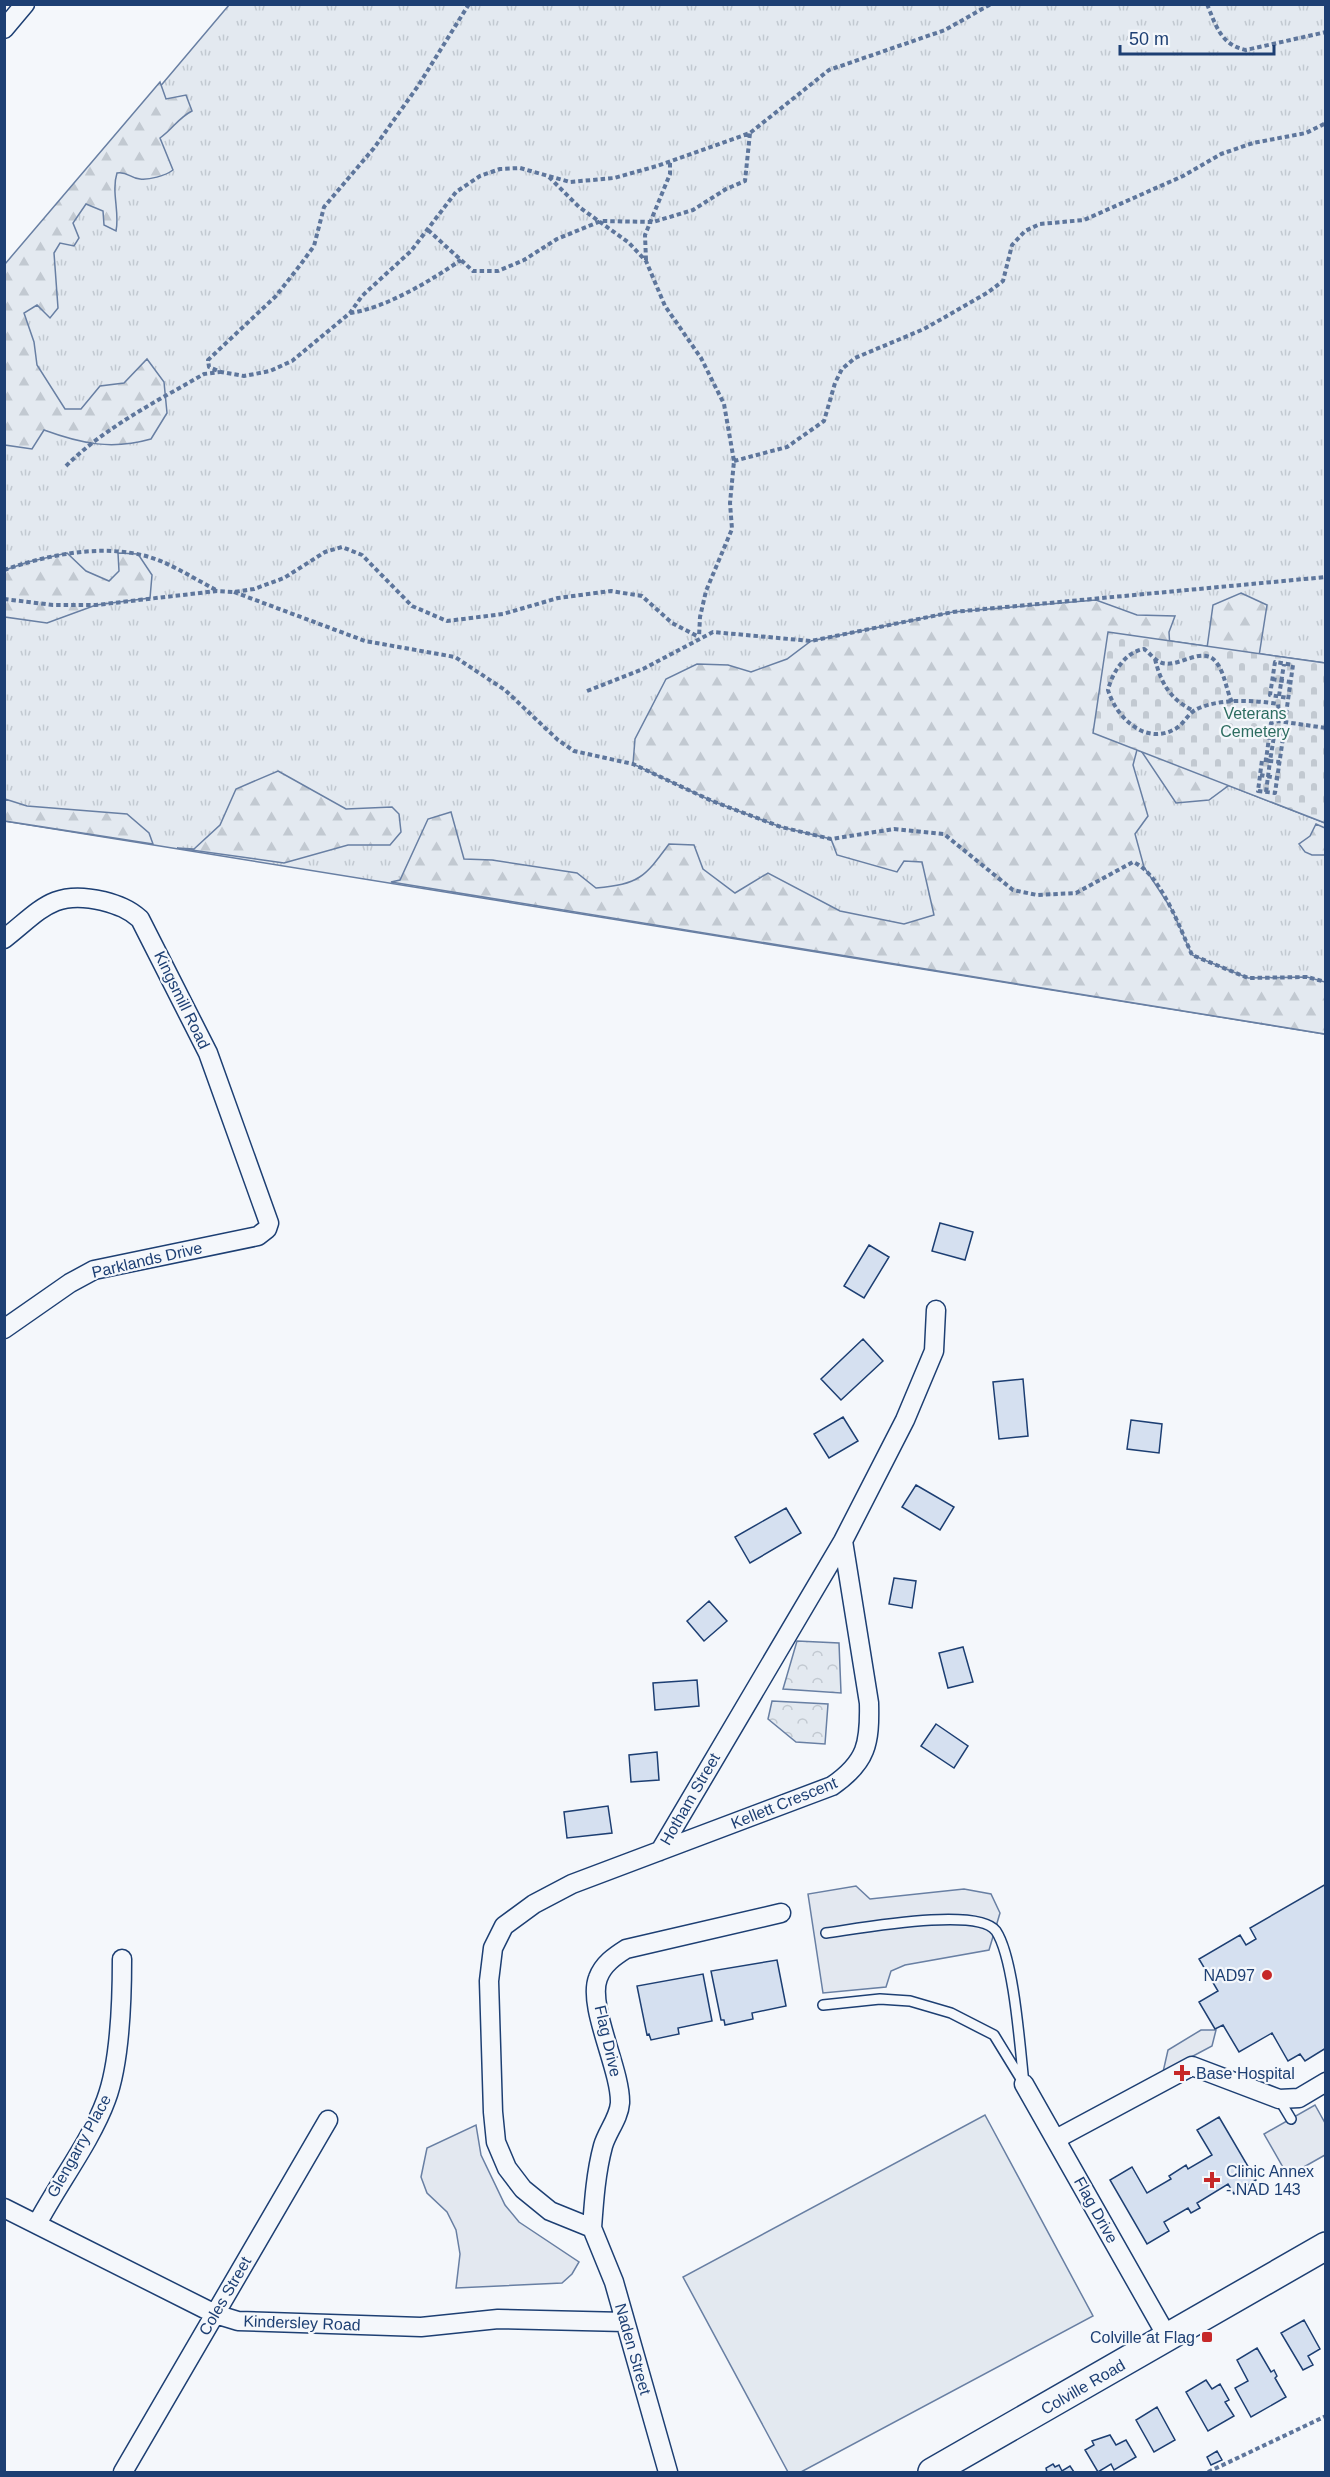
<svg xmlns="http://www.w3.org/2000/svg" width="1330" height="2477" font-family="Arial,sans-serif">
<style>
.grass{fill:url(#grass-tufts);stroke:#687fa3;stroke-width:1.5}
.forest{fill:url(#forest-firs);stroke:#687fa3;stroke-width:1.5}
.cemetery{fill:url(#cemetery-stones);stroke:#687fa3;stroke-width:1.5}
.park{fill:url(#park-crowns);stroke:#687fa3;stroke-width:1.5}
.pitch{fill:#e3e9f0;stroke:#687fa3;stroke-width:1.5}
.parking{fill:#e3e8f0;stroke:#687fa3;stroke-width:1.5}
.building{fill:#d5e0f0;stroke:#1d3f73;stroke-width:1.5}
.lines{fill:none;stroke-linecap:round;stroke-linejoin:round}
.lane-casing{stroke:#1d3f73;stroke-width:12}
.street-casing{stroke:#1d3f73;stroke-width:21}
.secondary-casing{stroke:#1d3f73;stroke-width:30}
.path{stroke:#5e769c;stroke-width:4;stroke-dasharray:4.5 3;stroke-linecap:butt}
.lane{stroke:#f4f7fb;stroke-width:9}
.street{stroke:#f4f7fb;stroke-width:18}
.secondary{stroke:#f4f7fb;stroke-width:27}
.poi-dot{fill:#c62828;stroke:#f4f7fb;stroke-width:2}
.labels{text-anchor:middle;dominant-baseline:central;stroke-width:4.5;stroke-linejoin:round;paint-order:stroke}
.park-label{font-size:16px;fill:#2c6c60;stroke:#f4f7fb}
.street-label{font-size:16px;fill:#1d3f73;stroke:#f4f7fb}
.poi-label{font-size:16px;fill:#1d3f73;stroke:#f4f7fb;text-anchor:end}
</style>
<defs>
<pattern id="grass-tufts" width="24" height="20" patternUnits="userSpaceOnUse" patternTransform="scale(1.5)"><rect width="24" height="20" fill="#e3e9f0"/><path d="M3 7l-1-3M5 7V3M7 7l1-3M15 17l-1-3M17 17v-4M19 17l1-3" fill="none" stroke="#c2c9d1"/></pattern>
<pattern id="forest-firs" width="22" height="20" patternUnits="userSpaceOnUse" patternTransform="scale(1.5)"><rect width="22" height="20" fill="#e3e9f0"/><path d="M5 1l3.5 6h-7zM16 11l3.5 6h-7z" fill="#c2c9d1"/></pattern>
<pattern id="cemetery-stones" width="16" height="16" patternUnits="userSpaceOnUse" patternTransform="scale(1.5)"><rect width="16" height="16" fill="#e3e9f0"/><path d="M2 7V4a2 2 0 0 1 4 0v3zM10 15v-3a2 2 0 0 1 4 0v3z" fill="#c2c9d1"/></pattern>
<pattern id="park-crowns" width="20" height="18" patternUnits="userSpaceOnUse" patternTransform="scale(1.5)"><rect width="20" height="18" fill="#e3e9f0"/><path d="M2 6a3 3 0 1 1 6 0M12 15a3 3 0 1 1 6 0" fill="none" stroke="#c2c9d1"/></pattern>
</defs>
<rect width="100%" height="100%" fill="#f4f7fb"/>
<path class="grass" d="M229,5H1325V663L1108,632L1094,733L1325,823V1034L5,821V270Z"/>
<path class="forest" d="M160,82L166,99L186,95L192,111C178,118 173,129 160,138L173,170C165,176 149,180 140,179C130,178 127,171 117,173C111,192 120,212 116,231L104,225L103,211L86,204L73,223L79,238L74,246L60,243L54,253L58,308L50,318L37,305L24,313L34,342L37,365L65,409H81L100,386L124,383L147,359L164,382L167,413L151,439C112,450 82,444 44,430L32,449L5,445V264Z
M67,553L86,571L109,581L119,571L118,553L138,554L152,575L150,598L96,605L47,623L5,617V570L28,562Z
M1241,593L1267,605L1240,777L1209,800L1176,803L1138,746L1133,765L1148,816L1135,834L1144,867L1172,910L1192,955L1248,978L1307,977L1325,982V1034L391,882L400,880L428,819L451,812L464,859L492,860L577,873L596,888C639,884 644,878 669,844L694,845L703,869L735,893L768,873L840,911L904,924L934,915L922,862L904,861L897,872L837,855L831,839L781,827L712,801L633,764L635,739L666,679L697,664L728,665L751,672L787,659L811,641L953,612L1096,600L1137,615L1175,616L1169,632L1170,649L1207,648L1213,605Z
M278,771L346,809L392,807L399,814L401,832L390,845H348L284,863L177,848L194,849L220,825L236,789Z
M5,799L27,806L127,814L149,833L153,844L5,821Z
M1316,824L1325,828V855H1312L1305,852L1299,844L1310,836Z"/>
<path class="cemetery" d="M1108,632L1325,663V823L1093,733Z"/>
<path class="park" d="M797,1641L839,1643L841,1693L783,1689Z
M772,1701L828,1704L825,1744L796,1742L768,1719Z"/>
<path class="pitch" d="M985,2115L1093,2316L801,2472H788L683,2277Z"/>
<path class="parking" d="M856,1886L870,1899L964,1889L991,1894L1000,1913L989,1950L905,1965L891,1971L886,1987L823,1993L808,1894Z
M1201,2030H1216L1212,2046L1163,2072L1168,2050Z
M1315,2105L1325,2123V2155L1288,2176L1264,2134Z
M476,2125L481,2155L505,2205L519,2222L579,2262L572,2274L562,2283L456,2288L460,2254L456,2230L447,2212L427,2193L421,2177L427,2148Z"/>
<path class="building" d="M940,1223L973,1232L965,1260L932,1251Z
M869,1245L889,1257L864,1298L844,1286Z
M863,1339L883,1361L841,1400L821,1379Z
M1023,1379L1028,1436L999,1439L993,1382Z
M843,1417L858,1441L829,1458L814,1434Z
M1131,1420L1162,1424L1159,1453L1127,1449Z
M916,1485L954,1507L940,1530L902,1507Z
M786,1508L801,1533L750,1563L735,1537Z
M894,1578L916,1581L912,1608L889,1604Z
M709,1601L727,1621L704,1641L687,1621Z
M963,1647L973,1682L948,1688L939,1653Z
M697,1680L699,1706L655,1710L653,1683Z
M936,1724L968,1746L954,1768L921,1746Z
M657,1752L659,1780L631,1782L629,1755Z
M608,1806L612,1833L567,1838L564,1812Z
M1326,1884V2048L1305,2061L1300,2054L1288,2061L1272,2033L1239,2052L1223,2025L1215,2029L1199,2002L1218,1991L1199,1959L1240,1935L1246,1945L1256,1939L1250,1928Z
M777,1960L786,2006L752,2013L753,2019L725,2025L724,2020H721L711,1971Z
M703,1974L712,2021L678,2028L679,2034L651,2040L649,2034L647,2035L637,1986Z
M1219,2117L1256,2180L1234,2194L1228,2184L1197,2203L1200,2208L1191,2213L1188,2208L1164,2222L1169,2231L1147,2244L1110,2180L1132,2167L1147,2193L1171,2179L1169,2176L1186,2165L1188,2169L1212,2155L1197,2130Z
M1304,2320L1320,2349L1308,2356L1313,2365L1303,2370L1281,2333Z
M1257,2348L1271,2372L1274,2370L1277,2376L1275,2378L1286,2397L1251,2417L1235,2388L1248,2381L1237,2360Z
M1206,2380L1212,2389L1220,2384L1229,2400L1225,2402L1234,2416L1208,2431L1186,2392Z
M1157,2407L1175,2440L1154,2452L1136,2420Z
M1110,2435L1116,2445L1126,2440L1136,2457L1114,2470L1111,2464L1098,2472L1085,2450L1094,2445L1092,2441Z
M1217,2451L1222,2460L1211,2465L1207,2457Z
M1053,2464L1055,2467L1059,2465L1062,2471L1070,2466L1074,2472H1047L1046,2468Z"/>
<g class="lines">
<defs>
<path id="lane" d="M826,1933C857,1929 978,1906 996,1931C1014,1958 1020,2048 1024,2084
M823,2005L880,1999L910,2001L951,2013L994,2035L1021,2079
M1279,2099L1291,2119"/>
<path id="street" d="M4,29L25,4
M4,939C41,910 53,889 103,901C118,905 129,909 140,919L208,1053L269,1223L267,1229L258,1236L94,1270L70,1283L4,1329
M660,1851L843,1541L905,1420L934,1351L936,1310
M1024,2084L1168,2338
M1056,2139L1192,2066L1279,2099L1299,2098L1326,2082
M4,2208L215,2314L238,2321L421,2327L498,2319L625,2322
M37,2224C58,2184 91,2141 106,2100C120,2063 122,1998 122,1959
M592,2228L550,2211L523,2189L507,2168L496,2142L493,2112L489,1981L493,1948L504,1926L534,1904L572,1884L832,1786C867,1762 870,1743 869,1703L843,1541
M592,2228C594,2200 596,2172 603,2146C607,2132 619,2118 620,2103C621,2070 587,2006 598,1978C603,1964 615,1956 626,1949L781,1913
M592,2228L614,2282L668,2472
M123,2472L328,2120"/>
<path id="secondary" d="M932,2472L1326,2246"/>
</defs>
<use href="#lane" class="lane-casing"/>
<use href="#street" class="street-casing"/>
<use href="#secondary" class="secondary-casing"/>
<path class="path" d="M469,4L418,86L374,148L324,207L314,246L301,264L276,296L208,360L209,367L221,372L244,376L270,371L292,361L350,313L362,296L411,251L456,192L480,176L500,169L520,168L570,182L614,178L657,166L750,133L829,70L945,30L991,4
M1207,4C1216,26 1221,45 1246,50L1326,32
M549,177L579,207L628,242L646,261L665,306L701,358L724,404L734,461L730,503L732,529L706,591L700,617L699,637
M428,230L473,271H498L524,260L557,239L601,221L653,222L693,210L726,189L745,181L750,133
M646,260L645,235L670,174V161
M350,313C386,308 430,281 461,260
M734,461L787,447L824,421L835,383L842,369L855,358L924,329L987,293L1003,281L1012,245L1025,231L1040,224L1084,220L1183,176L1221,154L1253,143L1306,133L1326,123
M66,466C104,428 157,401 204,374L220,372
M4,570C53,553 114,541 163,562C181,570 199,581 216,590
M234,592L365,641L455,657L505,690L558,740L574,751L633,764L712,801L781,827L831,839L894,829L944,834L1013,890L1037,895L1076,893L1133,862C1160,873 1180,928 1192,955L1248,978L1307,977L1326,982
M4,599L53,605H96L217,591L234,592L254,589L284,578L325,552L342,547L362,555L412,606L447,621L503,614L558,598L611,591L642,596L672,623L699,637
M1155,659C1161,684 1171,700 1194,711
M1272,679L1290,682
M587,691L643,669L713,632L811,641L953,612L1326,577
M1279,696L1284,664
M1232,702C1226,690 1225,673 1216,662C1203,645 1179,668 1162,663C1155,661 1150,653 1144,649C1125,652 1112,673 1108,690C1116,717 1145,746 1175,729C1183,725 1187,715 1195,710C1218,698 1254,700 1278,704L1279,713
M1278,721L1279,713L1286,714L1293,665L1275,662L1270,695L1288,698
M1266,760L1270,761L1275,730L1284,731L1275,793L1258,791L1262,760H1266L1271,723L1278,721L1326,728
M1260,775L1277,778
M1266,792L1270,761L1280,762
M1208,2472L1326,2416"/>
<use href="#lane" class="lane"/>
<use href="#street" class="street"/>
<use href="#secondary" class="secondary"/>
</g>
<g class="poi-dot">
<circle cx="1267" cy="1975" r="6"/>
<path d="M1179 2064h6v6h6v6h-6v6h-6v-6h-6v-6h6z"/>
<path d="M1209 2171h6v6h6v6h-6v6h-6v-6h-6v-6h6z"/>
<rect x="1201" y="2331" width="12" height="12" rx="3"/>
</g>
<g class="labels">
<g class="park-label">
<text x="1255" y="713">Veterans<tspan x="1255" dy="18">Cemetery</tspan></text>
</g>
<g class="street-label">
<text transform="translate(182 1000) rotate(64)">Kingsmill Road</text>
<text transform="translate(147 1260) rotate(-13)">Parklands Drive</text>
<text transform="translate(690 1799) rotate(-60)">Hotham Street</text>
<text transform="translate(784 1803) rotate(-22)">Kellett Crescent</text>
<text transform="translate(608 2041) rotate(77)">Flag Drive</text>
<text transform="translate(79 2146) rotate(-61)">Glengarry Place</text>
<text transform="translate(1096 2210) rotate(61)">Flag Drive</text>
<text transform="translate(225 2296) rotate(-60)">Coles Street</text>
<text transform="translate(302 2323) rotate(2)">Kindersley Road</text>
<text transform="translate(633 2349) rotate(74)">Naden Street</text>
<text transform="translate(1083 2387) rotate(-30)">Colville Road</text>
</g>
<g class="poi-label">
<text x="1255" y="1975">NAD97</text>
<text x="1196" y="2073" text-anchor="start">Base Hospital</text>
<text x="1226" y="2171" text-anchor="start">Clinic Annex<tspan x="1226" dy="18">- NAD 143</tspan></text>
<text x="1195" y="2337">Colville at Flag</text>
</g>
</g>
<rect width="1330" height="2477" fill="none" stroke="#1d3f73" stroke-width="12"/>
<path d="M1120 45v9h154v-9" fill="none" stroke="#1d3f73" stroke-width="3"/>
<text x="1129" y="45" font-size="18" fill="#1d3f73" stroke="#f4f7fb" stroke-width="4.5" paint-order="stroke">50 m</text>
</svg>
